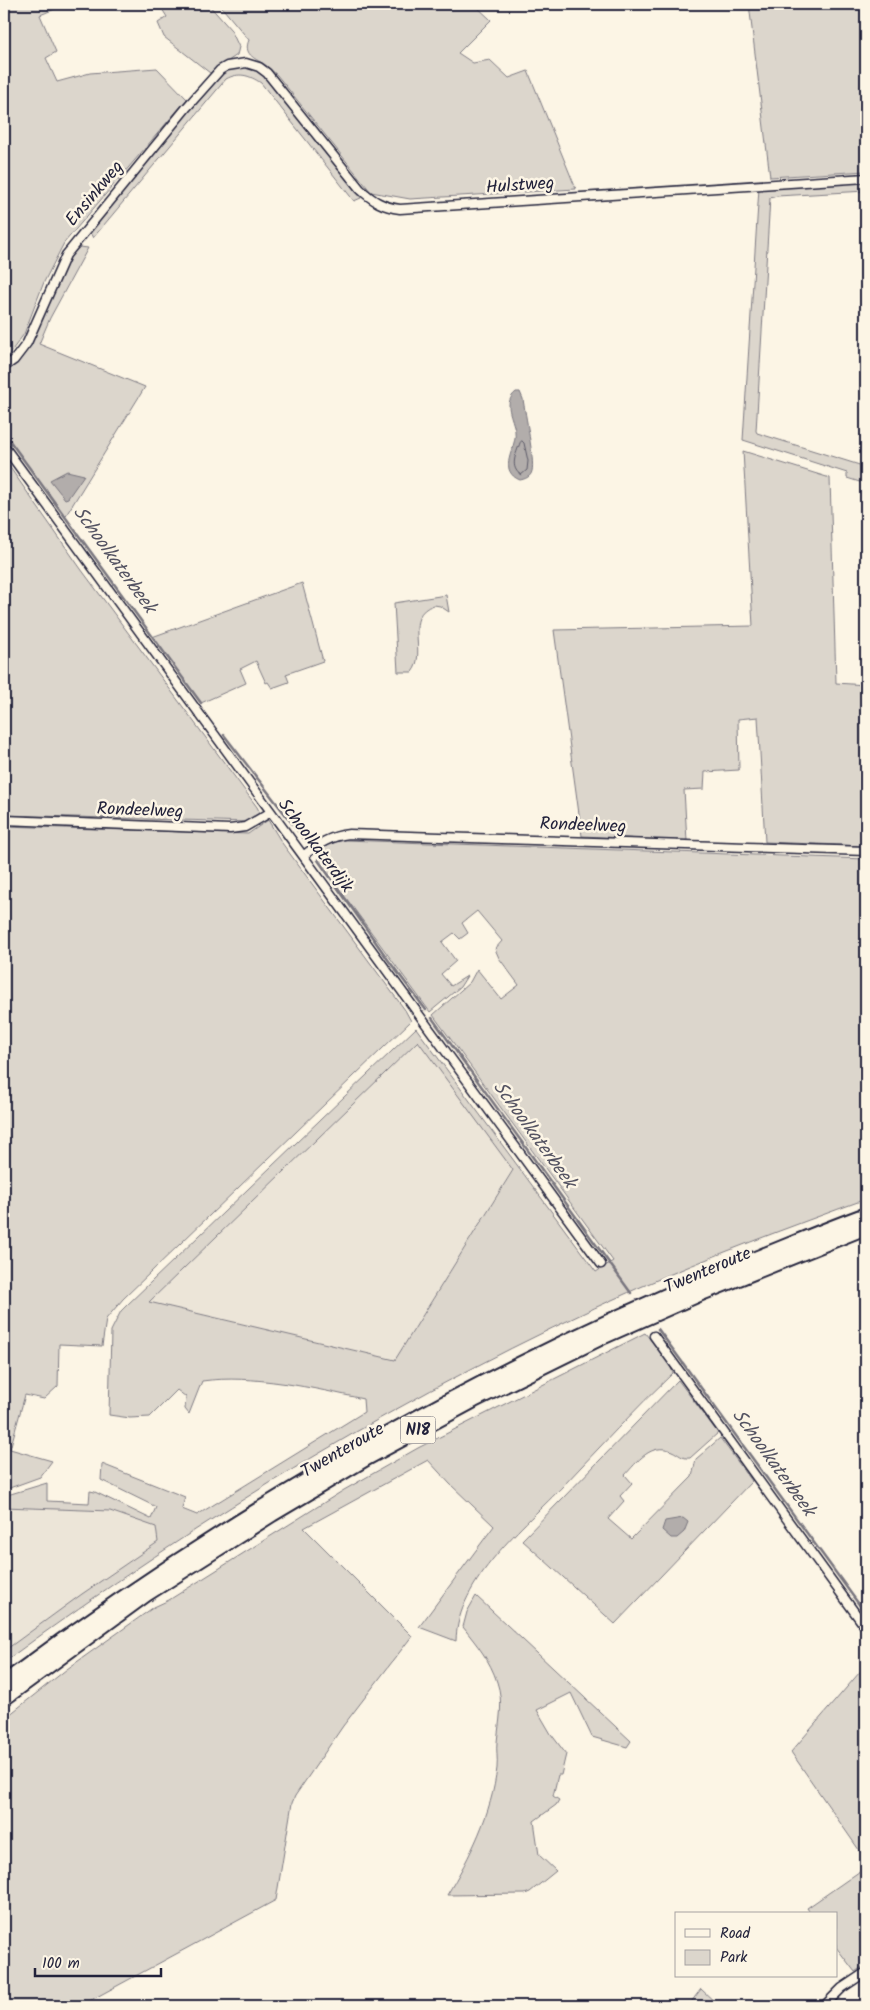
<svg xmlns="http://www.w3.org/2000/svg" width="870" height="2010" font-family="Kalam,sans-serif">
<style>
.built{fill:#ece5d8}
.green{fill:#dcd6cc;stroke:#7f7c84;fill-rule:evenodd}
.water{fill:#b2adab;stroke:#78757e}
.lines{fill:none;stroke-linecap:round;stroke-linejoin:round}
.shore{stroke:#5c5a68;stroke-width:1}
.stream{stroke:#78757e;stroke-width:2.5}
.minor-casing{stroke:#22223b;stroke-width:11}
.trunk-casing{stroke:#22223b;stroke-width:18}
.minor{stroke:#fcf5e5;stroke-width:8}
.trunk{stroke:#fcf5e5;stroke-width:14}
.labels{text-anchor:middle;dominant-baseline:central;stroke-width:5;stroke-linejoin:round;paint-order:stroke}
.shield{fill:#fcf5e5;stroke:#63616e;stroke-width:1}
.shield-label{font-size:16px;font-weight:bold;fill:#22223b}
.street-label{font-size:18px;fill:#22223b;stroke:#fcf5e5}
.water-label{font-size:19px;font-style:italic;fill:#545362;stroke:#fcf5e5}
</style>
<rect width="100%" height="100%" fill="#fcf5e5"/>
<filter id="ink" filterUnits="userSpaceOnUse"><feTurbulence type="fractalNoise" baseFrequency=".02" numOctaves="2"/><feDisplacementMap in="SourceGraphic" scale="10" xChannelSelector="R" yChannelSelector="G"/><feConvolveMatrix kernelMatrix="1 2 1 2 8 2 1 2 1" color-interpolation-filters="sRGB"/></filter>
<g filter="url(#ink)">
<path class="built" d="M418,1041L513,1169L395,1360L149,1302Z
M4,1507L110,1511L156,1527L158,1542L82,1594L4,1651Z"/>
<path class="green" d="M4,4H67L40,15L56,52L46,58L57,82L90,73L157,68L187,99L64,243L44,282L24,334L4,361Z
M159,4H208L231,30L239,47L237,55L210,73L164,37L158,23L167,17Z
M219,4H474L491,20L458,53L473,63L490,60L509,78L528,71L576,189L410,199L371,192L277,75C273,72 269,67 264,64C254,58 243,54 249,40Z
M749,4H866V171L770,177Z
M241,64L257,68L271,81L313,138L361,198L354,201L261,83C249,75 239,72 226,79L93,238L89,231L107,207L223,70Z
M866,181V191L777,196L770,198L756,431L757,433L866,467V484L847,478V473L743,440L759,188Z
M80,247L88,248L50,318L39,344L145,387L65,517L4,433V372L22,357L29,347L68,260L72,253Z
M743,451L830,478L836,683L866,685V846L765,842L758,717L738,719L739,770L705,772L704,789L684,790L687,841L582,836L554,630L753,626Z
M4,459L81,569L257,807L261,815L250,822L4,815Z
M302,583L323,661L286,674L289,682L272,688L268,682L266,683L256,661L240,669L246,683L201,703L152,637Z
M446,595L449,612L440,606L434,605C402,615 428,653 412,672H398L394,603Z
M268,820L282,843L405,1010L411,1021L123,1299L106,1319L102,1346L59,1344L58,1386L44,1399L25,1395L10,1449L52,1461L40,1477L4,1490V826L248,834Z
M345,840L866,859V1199C789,1227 711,1256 636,1289C413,1389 201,1517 4,1662V1651L82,1594L158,1542L156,1527L110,1511L4,1507V1496L47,1483V1501L89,1503L90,1491L95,1492L151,1519L156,1507L101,1480L102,1464L185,1497L182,1509L197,1515L364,1412L363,1399C314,1388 252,1374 202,1381L189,1414L185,1409L186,1397L177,1390L150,1417L130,1418L109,1415L111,1331L121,1311L127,1305L416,1028L596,1272L613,1261L433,1015L470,982L477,969L501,999L519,985L499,958L495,949L502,941L477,911L462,923L468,933L460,939L454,933L442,942L456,961L441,974L451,986L467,976L460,987L430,1012L318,860L321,850L329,844ZM418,1041L513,1170L395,1360L149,1302Z
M645,1333L669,1363L673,1373C635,1409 600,1447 564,1485C525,1526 457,1580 456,1641L419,1627L494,1526L450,1484L428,1460L304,1528L412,1636L343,1726L295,1796L292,1803L276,1900L80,2006H4V1719L67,1669L154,1607L169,1600L344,1490L418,1448Z
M678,1380L718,1433L690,1458C682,1459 679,1454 672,1451C651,1442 637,1462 625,1475L632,1483L620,1496L624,1501L608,1519L631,1539L692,1477L696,1459L720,1438L752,1481L615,1624L522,1540Z
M476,1596L631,1741L627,1747L592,1737L571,1693L537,1710L551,1734L566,1754L561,1775H558L553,1796L559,1800L556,1805L534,1821L539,1855L556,1871L530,1892L525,1894L447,1895C470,1857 492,1813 497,1768C498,1759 496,1750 497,1742C499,1721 504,1702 497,1682C490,1660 477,1645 463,1627L467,1612Z
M866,1665V1860L791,1752Z
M866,1867V1964L855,1972L836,1947V1914H811L807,1908Z
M701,1989L719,2006H688Z"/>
<path class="water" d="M516,392H520L523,399C525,413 535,461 532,471C531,477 525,479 520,480C515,478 511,475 509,469C506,457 517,444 515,431C513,417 502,403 516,392Z
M67,471L84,475L68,498L65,499L50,480Z
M683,1518L688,1522L684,1532L677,1538H671L662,1530L665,1521Z"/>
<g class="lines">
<path class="shore" d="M522,441L524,443L528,461L527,470L521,475C509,467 516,454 520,443Z"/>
<path class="stream" d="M4,433L201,703
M224,735L305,840
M318,860L389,961L426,1010
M432,1018L631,1293
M658,1329L866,1614"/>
<defs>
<path id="minor" d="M4,367L14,360L27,343L66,255L187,107L220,70L227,66L246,63L259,67L267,73L360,189C373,201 383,207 400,209L866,178
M4,446L601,1264
M4,820L230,829L245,827L271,812
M304,855C319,844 330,836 349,834L866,851
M654,1336L866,1628
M824,2006L842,1988L866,1972"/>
<path id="trunk" d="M4,1683C237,1510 490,1364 760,1257C795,1243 830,1228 866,1215
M4,1698L146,1594L272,1514L368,1457L474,1400L604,1336L699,1294L866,1227"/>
</defs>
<use href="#minor" class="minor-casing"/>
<use href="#trunk" class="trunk-casing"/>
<use href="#minor" class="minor"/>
<use href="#trunk" class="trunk"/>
</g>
</g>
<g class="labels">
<rect class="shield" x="400.5" y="1416.5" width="35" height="27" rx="4"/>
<g class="shield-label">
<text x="418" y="1430">N18</text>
</g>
<g class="street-label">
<text transform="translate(520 186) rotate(-4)">Hulstweg</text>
<text transform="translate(95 194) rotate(-50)">Ensinkweg</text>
<text transform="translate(140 811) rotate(2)">Rondeelweg</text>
<text transform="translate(583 826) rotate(2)">Rondeelweg</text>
<text transform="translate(315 846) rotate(53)">Schoolkaterdijk</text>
<text transform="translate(708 1271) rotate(-23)">Twenteroute</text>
<text transform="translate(343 1451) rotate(-30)">Twenteroute</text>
</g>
<g class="water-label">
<text transform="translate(114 560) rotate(54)">Schoolkaterbeek</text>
<text transform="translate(534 1135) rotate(54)">Schoolkaterbeek</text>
<text transform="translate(773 1463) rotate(54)">Schoolkaterbeek</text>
</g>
</g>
<rect width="870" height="2010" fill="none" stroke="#fcf5e5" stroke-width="20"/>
<rect x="10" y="10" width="850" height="1990" fill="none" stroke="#22223b" stroke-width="2" filter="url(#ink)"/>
<rect x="675" y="1912" width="162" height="65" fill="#fcf5e5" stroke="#a5a1a1"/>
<rect x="685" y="1929" width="25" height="8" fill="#fcf5e5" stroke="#a5a1a1"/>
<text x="720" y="1938" font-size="15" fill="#22223b">Road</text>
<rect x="685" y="1950" width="25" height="15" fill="#dcd6cc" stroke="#a5a1a1"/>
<text x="720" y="1962" font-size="15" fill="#22223b">Park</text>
<path d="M35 1968v8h126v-8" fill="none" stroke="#22223b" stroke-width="2.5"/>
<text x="42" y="1968" font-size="15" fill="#22223b" stroke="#fcf5e5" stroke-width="4" paint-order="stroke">100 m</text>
</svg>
